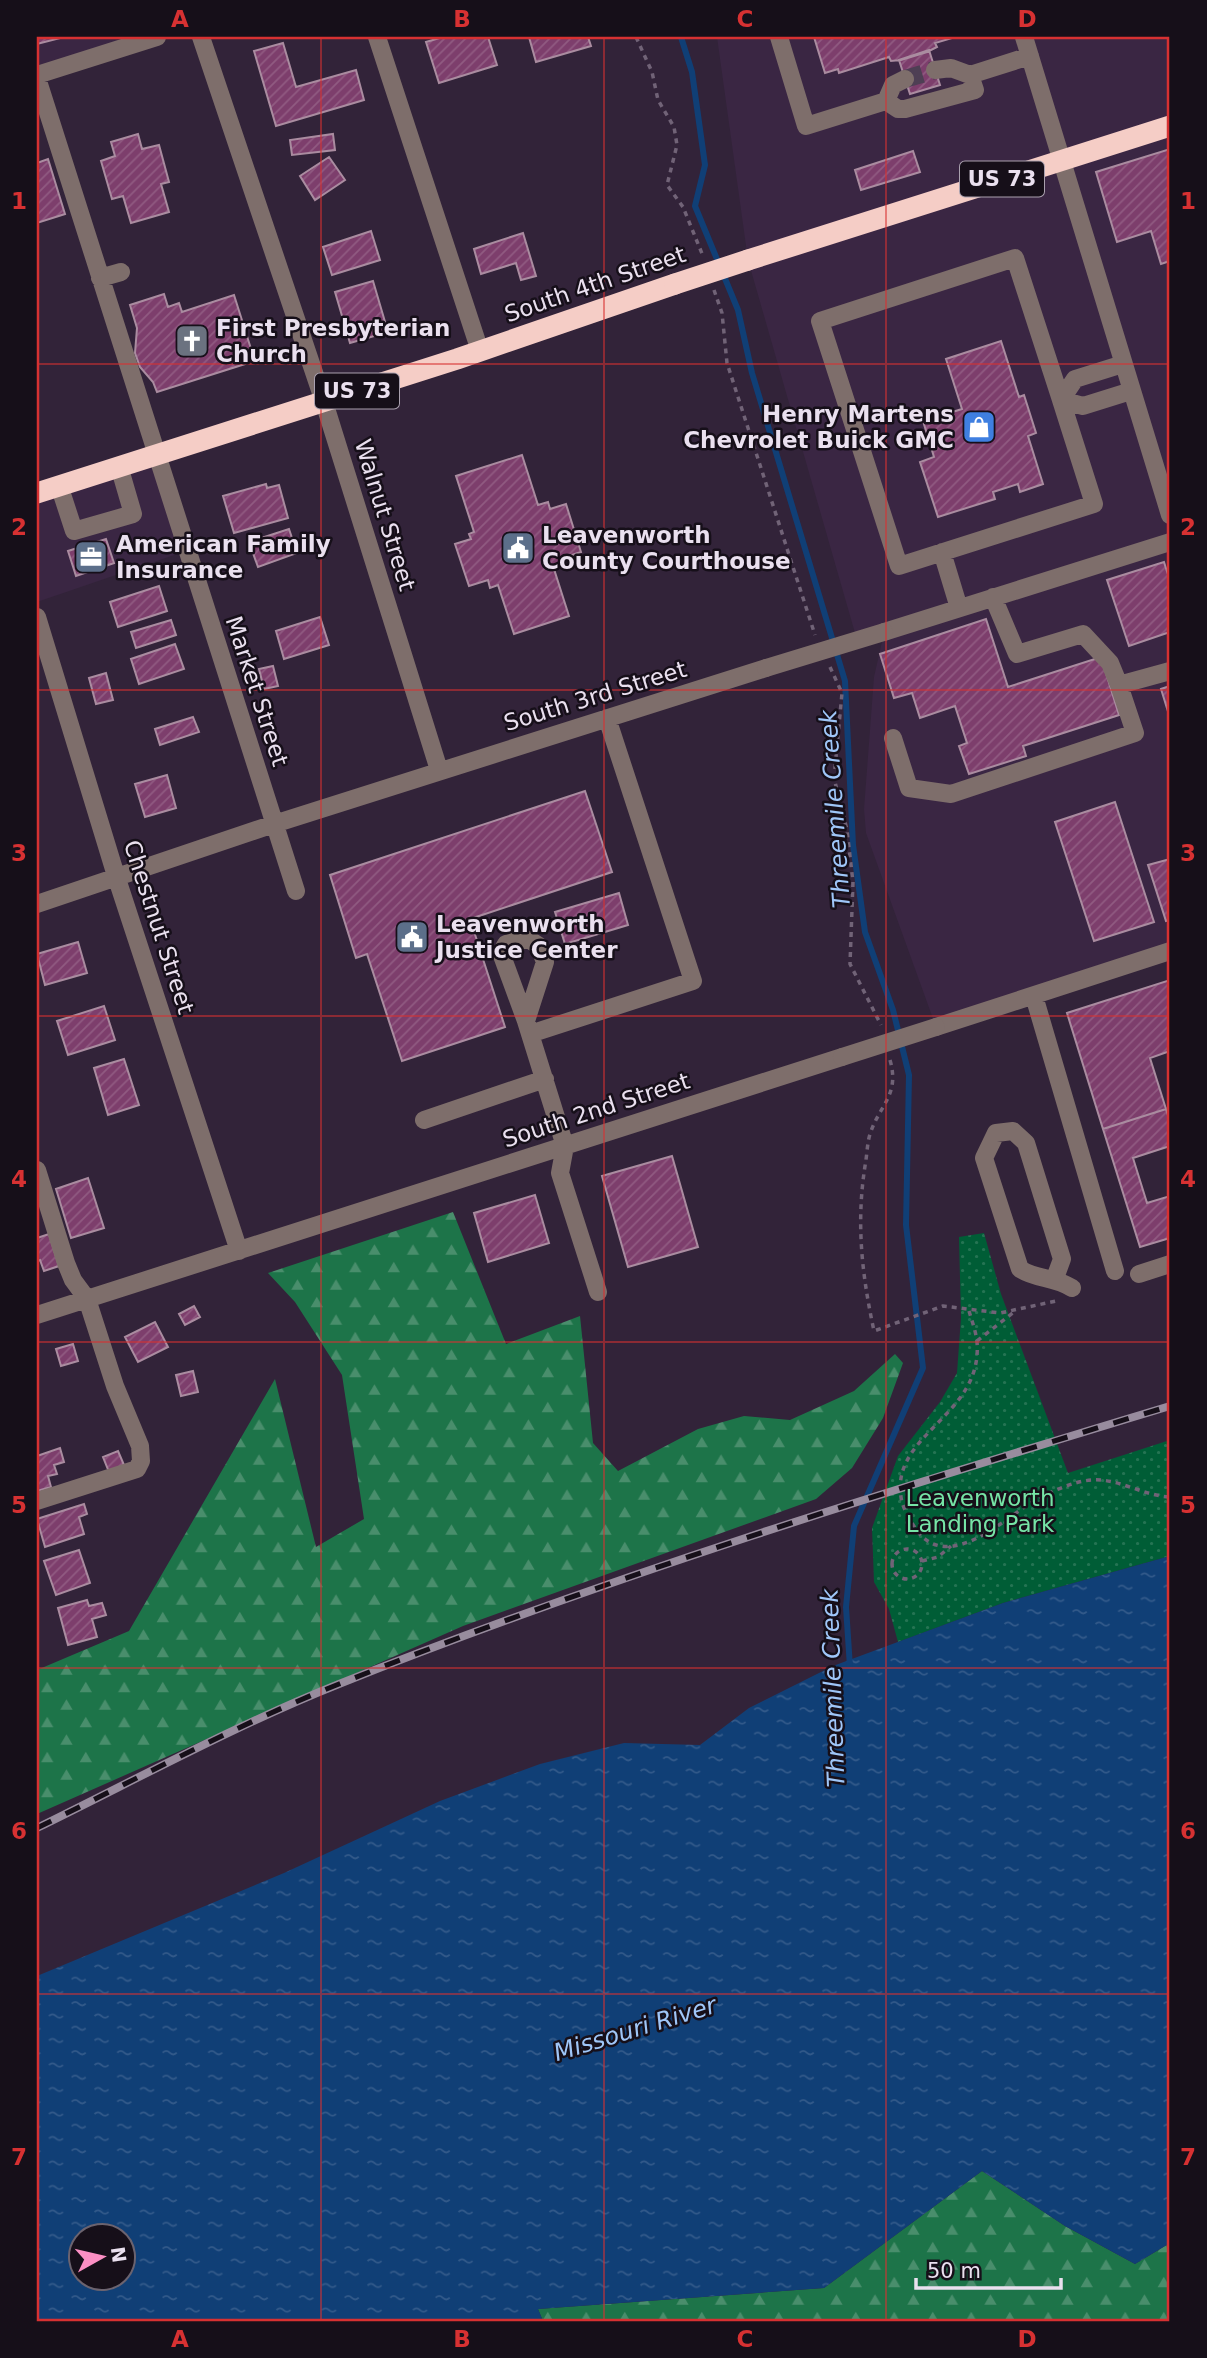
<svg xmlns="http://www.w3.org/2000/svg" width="1207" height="2358" font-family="'DejaVu Sans',sans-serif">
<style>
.built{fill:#3a2643}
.grass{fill:url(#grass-dots)}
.forest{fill:url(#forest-firs)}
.water{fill:url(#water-ripples);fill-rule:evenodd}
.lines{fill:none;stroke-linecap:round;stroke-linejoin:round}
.stream{stroke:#103f76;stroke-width:6}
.building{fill:url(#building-hatch);stroke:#aa8ca0;stroke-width:2}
.minor-tunnel{stroke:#4e3f54;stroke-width:18;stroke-dasharray:18 9;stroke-linecap:butt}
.path{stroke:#716377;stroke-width:3.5;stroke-dasharray:5 5;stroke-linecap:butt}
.minor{stroke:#7e6e6b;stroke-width:18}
.highway{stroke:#f5cdc6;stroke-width:21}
.rail-casing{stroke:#988c9e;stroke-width:8}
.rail{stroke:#160f19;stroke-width:5;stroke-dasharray:16;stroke-linecap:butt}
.minor-bridge{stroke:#7e6e6b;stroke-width:18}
.highway-bridge{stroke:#f5cdc6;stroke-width:21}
.grid{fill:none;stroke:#d73132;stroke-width:2;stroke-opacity:0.55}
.labels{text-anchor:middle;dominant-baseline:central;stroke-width:5;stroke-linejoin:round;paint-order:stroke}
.shield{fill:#160f19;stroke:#aaa1af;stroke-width:2}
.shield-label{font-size:21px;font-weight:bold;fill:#eae0ef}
.street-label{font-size:23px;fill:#eae0ef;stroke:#160f19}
.poi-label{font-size:23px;font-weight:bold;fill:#eae0ef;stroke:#160f19;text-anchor:start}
.park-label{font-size:23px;fill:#76e4a6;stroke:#160f19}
.water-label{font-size:24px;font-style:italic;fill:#9fc6f8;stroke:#160f19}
.neatline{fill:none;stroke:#d73132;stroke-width:2.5}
.grid-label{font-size:23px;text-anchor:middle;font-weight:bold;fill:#d73132}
</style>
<defs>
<pattern id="grass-dots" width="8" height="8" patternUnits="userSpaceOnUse" patternTransform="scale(1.75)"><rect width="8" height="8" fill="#005d36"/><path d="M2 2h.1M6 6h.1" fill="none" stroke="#257453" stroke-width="1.8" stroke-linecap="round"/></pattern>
<pattern id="forest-firs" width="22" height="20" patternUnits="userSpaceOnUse" patternTransform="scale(1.75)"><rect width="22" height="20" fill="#1d7449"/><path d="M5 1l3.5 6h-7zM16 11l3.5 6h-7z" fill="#498e6c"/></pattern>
<pattern id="water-ripples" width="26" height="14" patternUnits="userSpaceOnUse" patternTransform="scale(1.75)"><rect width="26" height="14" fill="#103f76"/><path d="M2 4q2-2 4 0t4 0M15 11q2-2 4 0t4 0" fill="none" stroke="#335a8a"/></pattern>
<pattern id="building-hatch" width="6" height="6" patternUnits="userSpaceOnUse" patternTransform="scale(1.75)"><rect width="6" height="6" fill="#7d3e6c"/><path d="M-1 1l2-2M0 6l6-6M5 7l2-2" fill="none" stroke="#905a81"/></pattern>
</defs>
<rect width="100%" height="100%" fill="#322339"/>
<path class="built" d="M37,37H156L37,75Z
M717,37H1170V951L936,1027L866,833L864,809L874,677L884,633L857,640L748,260Z
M155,454L186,551L37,602V493Z"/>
<path class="grass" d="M984,1233L1001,1294L1068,1473L1170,1440V1556L1003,1603L898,1642L889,1609L874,1582L872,1528L898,1456L940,1402L957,1373L961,1318L959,1237Z"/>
<path class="forest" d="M453,1212L506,1344L580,1316L593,1443L618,1471L698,1429L744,1416L790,1420L854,1391L895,1354L903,1363L883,1418L852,1468L816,1499L463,1626L37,1814V1670L129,1631L275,1379L316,1547L364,1519L342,1375L295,1302L268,1273Z
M982,2171L1065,2226L1135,2264L1170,2243V2321H543L538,2309L824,2288Z"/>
<path class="water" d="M1170,1556V2243L1135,2264L1065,2226L982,2171L824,2288L538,2309L543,2321H37V1976L284,1873L440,1801L540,1764L624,1743L700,1745L749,1708L833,1666L1003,1603ZM80,2236H122V2278H80Z"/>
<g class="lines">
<path class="stream" d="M681,37L692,72L705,165L695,206L738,310L752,373L845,681L853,845L865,932L893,1010L909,1075L906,1225L923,1368L854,1526L846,1607L850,1667"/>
</g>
<path class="building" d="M37,37H64L37,44Z
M443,37H488L497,65L439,83L426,42Z
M529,37H588L591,46L536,62Z
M814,37H952V38L935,43L937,47L927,52L901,60L891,61L889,57L839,73L838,69L825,73Z
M283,43L296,87L356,70L364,100L276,126L254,51Z
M929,50L940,85L910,94L899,60Z
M138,134L142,149L159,145L169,182L161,184L169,212L131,223L123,196L112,199L101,161L115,156L111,142Z
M333,134L335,150L292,155L290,140Z
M1170,149V261L1161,264L1151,231L1117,242L1096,172Z
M913,151L920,172L861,190L855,170Z
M329,157L345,180L315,200L300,176Z
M48,159L65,214L37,223V163Z
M371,231L380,260L332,275L323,247Z
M523,233L536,276L521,280L516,263L481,274L474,249Z
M373,281L388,332L350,343L335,292Z
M164,294L168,307L179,303L182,312L234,295L252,352L242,355L245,364L157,392L153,382L140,367L135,353L137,328L130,305Z
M1001,341L1019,397L1024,395L1036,433L1028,436L1043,484L1020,492L1018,484L993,492L995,499L938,517L920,462L934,457L923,421L962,409L946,359Z
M522,455L538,505L548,502L550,509L566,504L581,552L563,558L565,565L554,569L569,616L514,634L498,585L490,588L488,580L469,586L455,544L471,539L469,534L474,532L456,476Z
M266,484L267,488L279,485L288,518L234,533L223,496Z
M289,529L297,553L258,567L249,542Z
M106,539L114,563L76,576L68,551Z
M1164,562L1170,581V632L1129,646L1107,580Z
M159,586L167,611L118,627L110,602Z
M320,617L329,645L284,659L276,631Z
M986,619L1008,687L1101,657L1119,715L1023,746L1026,756L969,774L959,746L967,743L955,706L920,718L912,693L894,698L880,654Z
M171,620L176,635L136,648L131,632Z
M175,644L184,669L139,684L131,659Z
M273,666L278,686L264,689L259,669Z
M106,673L113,700L96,704L89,678Z
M1170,686V718L1161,689Z
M193,717L199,732L160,745L155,729Z
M167,775L176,808L145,817L135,784Z
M585,791L612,872L470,919L505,1027L402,1061L367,954L356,958L330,875Z
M1115,802L1154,922L1094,941L1055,822Z
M1170,859V920L1166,921L1148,865Z
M619,893L628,925L565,944L555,912Z
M78,942L87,973L45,985L37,954Z
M1170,980V1051L1150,1058L1166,1109L1103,1129L1067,1013Z
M104,1006L115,1040L68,1055L57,1021Z
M124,1059L139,1105L108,1115L94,1068Z
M1166,1109L1170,1122V1146L1133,1158L1147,1203L1170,1196V1238L1140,1247L1103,1129Z
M672,1156L698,1247L628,1267L602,1176Z
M88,1178L104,1228L71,1238L56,1189Z
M535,1195L549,1243L488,1262L474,1213Z
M49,1234L59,1266L44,1271L40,1260L37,1261V1238Z
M194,1306L200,1317L185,1325L179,1314Z
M155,1322L168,1347L138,1362L125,1337Z
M73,1344L78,1361L61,1366L56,1349Z
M193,1371L198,1392L181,1396L176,1375Z
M60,1448L64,1462L54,1465L57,1474L48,1476L51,1487L37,1491V1456Z
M118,1451L124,1465L109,1472L103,1457Z
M84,1504L87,1514L79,1517L84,1534L45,1547L37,1519Z
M79,1550L90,1583L56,1595L44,1561Z
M87,1600L89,1606L102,1603L106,1615L92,1619L97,1637L68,1645L58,1608Z"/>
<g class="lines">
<path class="minor-tunnel" d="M905,79L935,70"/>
<path class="path" d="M636,37L652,72L658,100L674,127L677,145L667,185L683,207L703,256
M714,290L722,313L727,363L815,635
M830,667L842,693L834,778L847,830L853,882L850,964L881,1025
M890,1060C900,1095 880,1104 870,1134C867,1144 867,1156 865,1166C856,1224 862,1275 874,1331L943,1306L1000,1313L1056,1301
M969,1311C972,1321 976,1332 977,1342C983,1416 891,1433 901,1497C902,1506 907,1514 911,1521C941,1579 999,1523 1032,1502C1048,1493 1073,1481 1092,1480C1118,1478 1144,1496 1170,1497
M977,1341L1014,1312
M892 1564a15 15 0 1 1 30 0a15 15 0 1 1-30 0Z
M922,1561L938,1557L951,1546"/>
<path class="minor" d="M201,37L324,402L439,770
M377,37L480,351
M779,37L806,126L886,101L898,109H905L975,90L970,75L1030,56
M1024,37L1170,515
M935,70L951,68L970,75
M37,75L157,37
M37,78L296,891
M886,101L893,85L905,79
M100,278L121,272
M1061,400L1015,258L820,321L899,566L1094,504L1061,400L1075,379L1123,364
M1061,400L1083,406L1131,391
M59,485L74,531L133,514L119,466
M942,552L959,608
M993,597L1017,654L1083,634L1110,663L1119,685
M37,617L117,879L239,1251
M884,632L1170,542
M893,738L909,788L951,794L1135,733L1119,685L1170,671
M37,904L274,824L766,668
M1034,996L1115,1271
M526,1021L501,953L506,944L518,940H530L539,946L545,962L526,1021L565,1146L560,1173L598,1292
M936,1027L1170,951
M530,1034L693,981L607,718
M424,1120L545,1079
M37,1170L66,1263L73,1280L87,1299L115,1386L140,1446L141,1461L137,1469L37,1501
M1139,1274L1170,1264
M1055,1278L1062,1259L1026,1143L1013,1131L996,1133L984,1158L1020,1269C1037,1280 1052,1276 1072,1288
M37,1315L842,1057"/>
<path class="highway" d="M748,260L1170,126
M37,493L457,359L675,284"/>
<defs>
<path id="rail" d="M37,1828C137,1779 236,1725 339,1684C610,1576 891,1490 1170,1406"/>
</defs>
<use href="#rail" class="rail-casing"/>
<use href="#rail" class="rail"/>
<path class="minor-bridge" d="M766,668L884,632
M842,1057L936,1027"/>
<path class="highway-bridge" d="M675,284L748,260"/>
</g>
<path class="grid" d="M321,37V2321M604,37V2321M886,37V2321M37,364H1170M37,690H1170M37,1016H1170M37,1342H1170M37,1668H1170M37,1994H1170"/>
<defs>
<symbol id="church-square" viewBox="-11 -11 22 22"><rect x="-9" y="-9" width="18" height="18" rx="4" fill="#6b7280" stroke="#160f19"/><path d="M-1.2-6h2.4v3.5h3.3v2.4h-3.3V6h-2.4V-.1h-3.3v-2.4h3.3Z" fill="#fff"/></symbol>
<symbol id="shop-square" viewBox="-11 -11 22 22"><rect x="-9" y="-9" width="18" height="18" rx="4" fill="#3f7fe0" stroke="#160f19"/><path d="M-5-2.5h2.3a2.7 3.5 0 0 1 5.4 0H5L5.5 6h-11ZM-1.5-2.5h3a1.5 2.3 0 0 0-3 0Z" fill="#fff"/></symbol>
<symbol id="civic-square" viewBox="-11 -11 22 22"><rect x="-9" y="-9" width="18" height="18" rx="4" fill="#5c6f8a" stroke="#160f19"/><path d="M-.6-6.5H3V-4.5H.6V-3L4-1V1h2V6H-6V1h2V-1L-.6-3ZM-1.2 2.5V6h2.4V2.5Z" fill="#fff"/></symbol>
<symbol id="office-square" viewBox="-11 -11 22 22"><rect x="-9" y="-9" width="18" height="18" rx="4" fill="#5c6f8a" stroke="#160f19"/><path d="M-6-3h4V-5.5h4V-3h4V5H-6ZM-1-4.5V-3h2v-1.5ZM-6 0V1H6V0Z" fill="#fff"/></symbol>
</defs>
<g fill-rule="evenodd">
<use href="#church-square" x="173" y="322" width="38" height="38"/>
<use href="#shop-square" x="960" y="408" width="38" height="38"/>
<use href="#civic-square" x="499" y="529" width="38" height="38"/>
<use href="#office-square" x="72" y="538" width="38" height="38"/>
<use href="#civic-square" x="393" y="918" width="38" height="38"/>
</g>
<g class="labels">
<g class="shield">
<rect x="960" y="161.5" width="84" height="35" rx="5"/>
<rect x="315" y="373.5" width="84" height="35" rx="5"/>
</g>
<g class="shield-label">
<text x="1002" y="179">US 73</text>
<text x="357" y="391">US 73</text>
</g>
<g class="street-label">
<text transform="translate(595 284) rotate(-19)">South 4th Street</text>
<text transform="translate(385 515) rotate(73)">Walnut Street</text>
<text transform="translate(257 691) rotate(72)">Market Street</text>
<text transform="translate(595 696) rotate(-17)">South 3rd Street</text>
<text transform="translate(159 927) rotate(72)">Chestnut Street</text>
<text transform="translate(596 1110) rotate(-18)">South 2nd Street</text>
</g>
<g class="poi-label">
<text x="216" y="328">First Presbyterian<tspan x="216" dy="26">Church</tspan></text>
<text x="954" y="414" text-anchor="end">Henry Martens<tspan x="954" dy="26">Chevrolet Buick GMC</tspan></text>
<text x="542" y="535">Leavenworth<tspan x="542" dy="26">County Courthouse</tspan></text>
<text x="116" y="544">American Family<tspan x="116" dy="26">Insurance</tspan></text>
<text x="436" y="924">Leavenworth<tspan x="436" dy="26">Justice Center</tspan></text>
</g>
<g class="park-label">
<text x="980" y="1498">Leavenworth<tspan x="980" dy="26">Landing Park</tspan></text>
</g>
<g class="water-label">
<text transform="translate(835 809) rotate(-94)">Threemile Creek</text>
<text transform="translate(833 1688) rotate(-92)">Threemile Creek</text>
<text transform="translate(635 2029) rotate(-17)">Missouri River</text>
</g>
</g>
<rect width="1207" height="2358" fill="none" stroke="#160f19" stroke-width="77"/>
<g transform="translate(102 2257) rotate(82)"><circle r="33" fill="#160f19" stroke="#6b636f" stroke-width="2"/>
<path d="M0-5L12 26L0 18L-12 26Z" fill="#fb8fc4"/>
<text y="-10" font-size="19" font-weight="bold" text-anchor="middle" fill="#eae0ef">N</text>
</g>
<path d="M916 2278v10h145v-10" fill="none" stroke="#eae0ef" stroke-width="3.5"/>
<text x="927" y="2278" font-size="21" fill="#eae0ef" stroke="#160f19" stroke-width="5" paint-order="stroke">50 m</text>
<rect x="38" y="38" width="1130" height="2282" class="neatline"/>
<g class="grid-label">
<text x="180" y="27">A</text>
<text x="462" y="27">B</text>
<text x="745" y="27">C</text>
<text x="1027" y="27">D</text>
<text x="19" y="209">1</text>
<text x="1188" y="209">1</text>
<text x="19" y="535">2</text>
<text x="1188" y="535">2</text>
<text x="19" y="861">3</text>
<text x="1188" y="861">3</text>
<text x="19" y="1187">4</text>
<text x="1188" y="1187">4</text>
<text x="19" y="1513">5</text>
<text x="1188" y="1513">5</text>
<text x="19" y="1839">6</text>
<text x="1188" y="1839">6</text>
<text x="19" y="2165">7</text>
<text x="1188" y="2165">7</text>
<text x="180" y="2347">A</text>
<text x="462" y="2347">B</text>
<text x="745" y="2347">C</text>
<text x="1027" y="2347">D</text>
</g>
</svg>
